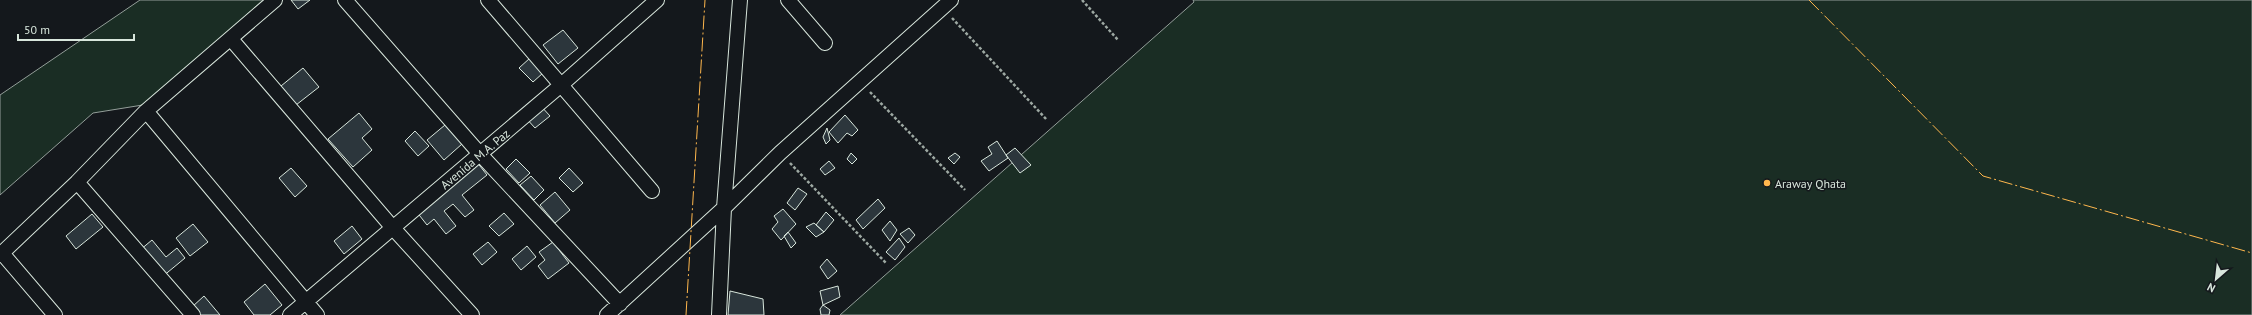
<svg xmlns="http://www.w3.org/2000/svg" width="2252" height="315" font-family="'PT Sans',sans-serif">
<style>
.green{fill:#1a2d24;stroke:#939e99}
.building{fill:#2c363c;stroke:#d8e6dc}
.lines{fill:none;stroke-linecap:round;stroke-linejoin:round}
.minor-casing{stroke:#d8e6dc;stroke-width:16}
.path{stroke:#9da8a2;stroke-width:2.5;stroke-dasharray:3 2;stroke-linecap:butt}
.minor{stroke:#14181c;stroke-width:14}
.power{stroke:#ffb74d;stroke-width:1;stroke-dasharray:14 3 2 3;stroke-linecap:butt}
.poi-dot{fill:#ffb74d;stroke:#14181c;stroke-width:1.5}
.labels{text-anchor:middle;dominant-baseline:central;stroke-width:3;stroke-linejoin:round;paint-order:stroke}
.street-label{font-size:12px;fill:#d8e6dc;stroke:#14181c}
.poi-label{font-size:12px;fill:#d8e6dc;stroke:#14181c;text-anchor:start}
</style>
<rect width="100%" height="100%" fill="#14181c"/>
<path class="green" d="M140,0H263L149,104L93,113L0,195V95Z
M1193,0H2252V315H840L1194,2Z"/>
<path class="building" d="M291,0H310L298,9Z
M563,30L578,48L558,64L543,45Z
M530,58L543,73L533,82L519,68Z
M303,68L319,87L296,105L281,86Z
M540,105L550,116L535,128L525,117Z
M359,113L372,129L362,138L372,150L353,167L328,139Z
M845,115L858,130L852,136L847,133L838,143L829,132Z
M445,125L462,144L444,160L427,140Z
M827,128L830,140L826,144L823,137Z
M415,131L429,146L418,156L405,141Z
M997,141L1008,158L989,171L981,161L992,154L988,147Z
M1015,148L1031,165L1020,173L1006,155Z
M851,153L857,159L852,164L847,159Z
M955,153L960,157L954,164L948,158Z
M516,159L530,173L519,183L506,169Z
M476,161L487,175L462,195L474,210L465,217L453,204L444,211L456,226L446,234L434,219L427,225L416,211Z
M829,161L835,168L825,175L820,169Z
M291,168L307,186L295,197L279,178Z
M569,168L583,183L573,192L559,178Z
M531,176L544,190L534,200L520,185Z
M798,188L807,194L795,210L787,203Z
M555,192L570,210L555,223L540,205Z
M878,199L885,208L863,229L856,220Z
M783,209L796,224L781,240L772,229L778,222L774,216Z
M826,212L834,220L824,232L816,225Z
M504,213L514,224L499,236L489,226Z
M92,214L103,227L76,249L66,236Z
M890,221L897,230L890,241L882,230Z
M814,223L824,232L816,237L806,227Z
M193,224L208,242L190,256L176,238Z
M352,226L362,239L344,254L334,241Z
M909,228L915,235L908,243L900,234Z
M788,232L796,243L791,248L784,236Z
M899,238L905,247L895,260L886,252Z
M152,240L166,257L177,248L185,258L162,277L140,250Z
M488,242L497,252L482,265L473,254Z
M553,242L569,263L548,279L538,266L545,260L539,252Z
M527,246L536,257L521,270L512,259Z
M827,259L837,271L828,279L820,267Z
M265,284L282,305L270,315H254L244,302Z
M838,286L840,297L823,305L820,291Z
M730,291L763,299L764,315H728Z
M204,296L220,315H198L192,307Z
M823,305L830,310L829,315H821L820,309Z"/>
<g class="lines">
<defs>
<path id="minor" d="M345,0L480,154L620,304
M488,0L652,191
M788,0L825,43
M231,39L393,228L472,315
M146,111L317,315
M77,182L193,315
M2,253L55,315
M0,255L77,182L146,111L275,0
M290,315L560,86L657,0
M607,315L724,208L780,153L951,0
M719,315L724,208L740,0"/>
</defs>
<use href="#minor" class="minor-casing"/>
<path class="path" d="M1082,0L1118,40
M952,18L1047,120
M870,92L965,190
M790,163L886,263"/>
<use href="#minor" class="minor"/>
<path class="power" d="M1809,0L1983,176L2252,253
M686,315L705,0"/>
</g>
<circle class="poi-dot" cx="1767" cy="183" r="4"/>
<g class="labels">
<g class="street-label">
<text transform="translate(475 159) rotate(-40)">Avenida M.A. Paz</text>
</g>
<g class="poi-label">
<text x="1775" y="183">Araway Qhata</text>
</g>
</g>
<g transform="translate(2216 279) rotate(208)" stroke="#14181c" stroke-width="3" paint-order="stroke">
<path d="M0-3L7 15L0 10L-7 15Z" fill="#d8e6dc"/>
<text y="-6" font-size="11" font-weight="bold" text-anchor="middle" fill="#d8e6dc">N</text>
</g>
<path d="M18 34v6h116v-6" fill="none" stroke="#d8e6dc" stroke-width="2"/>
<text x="24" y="34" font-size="12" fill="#d8e6dc" stroke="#14181c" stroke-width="3" paint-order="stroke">50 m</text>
</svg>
